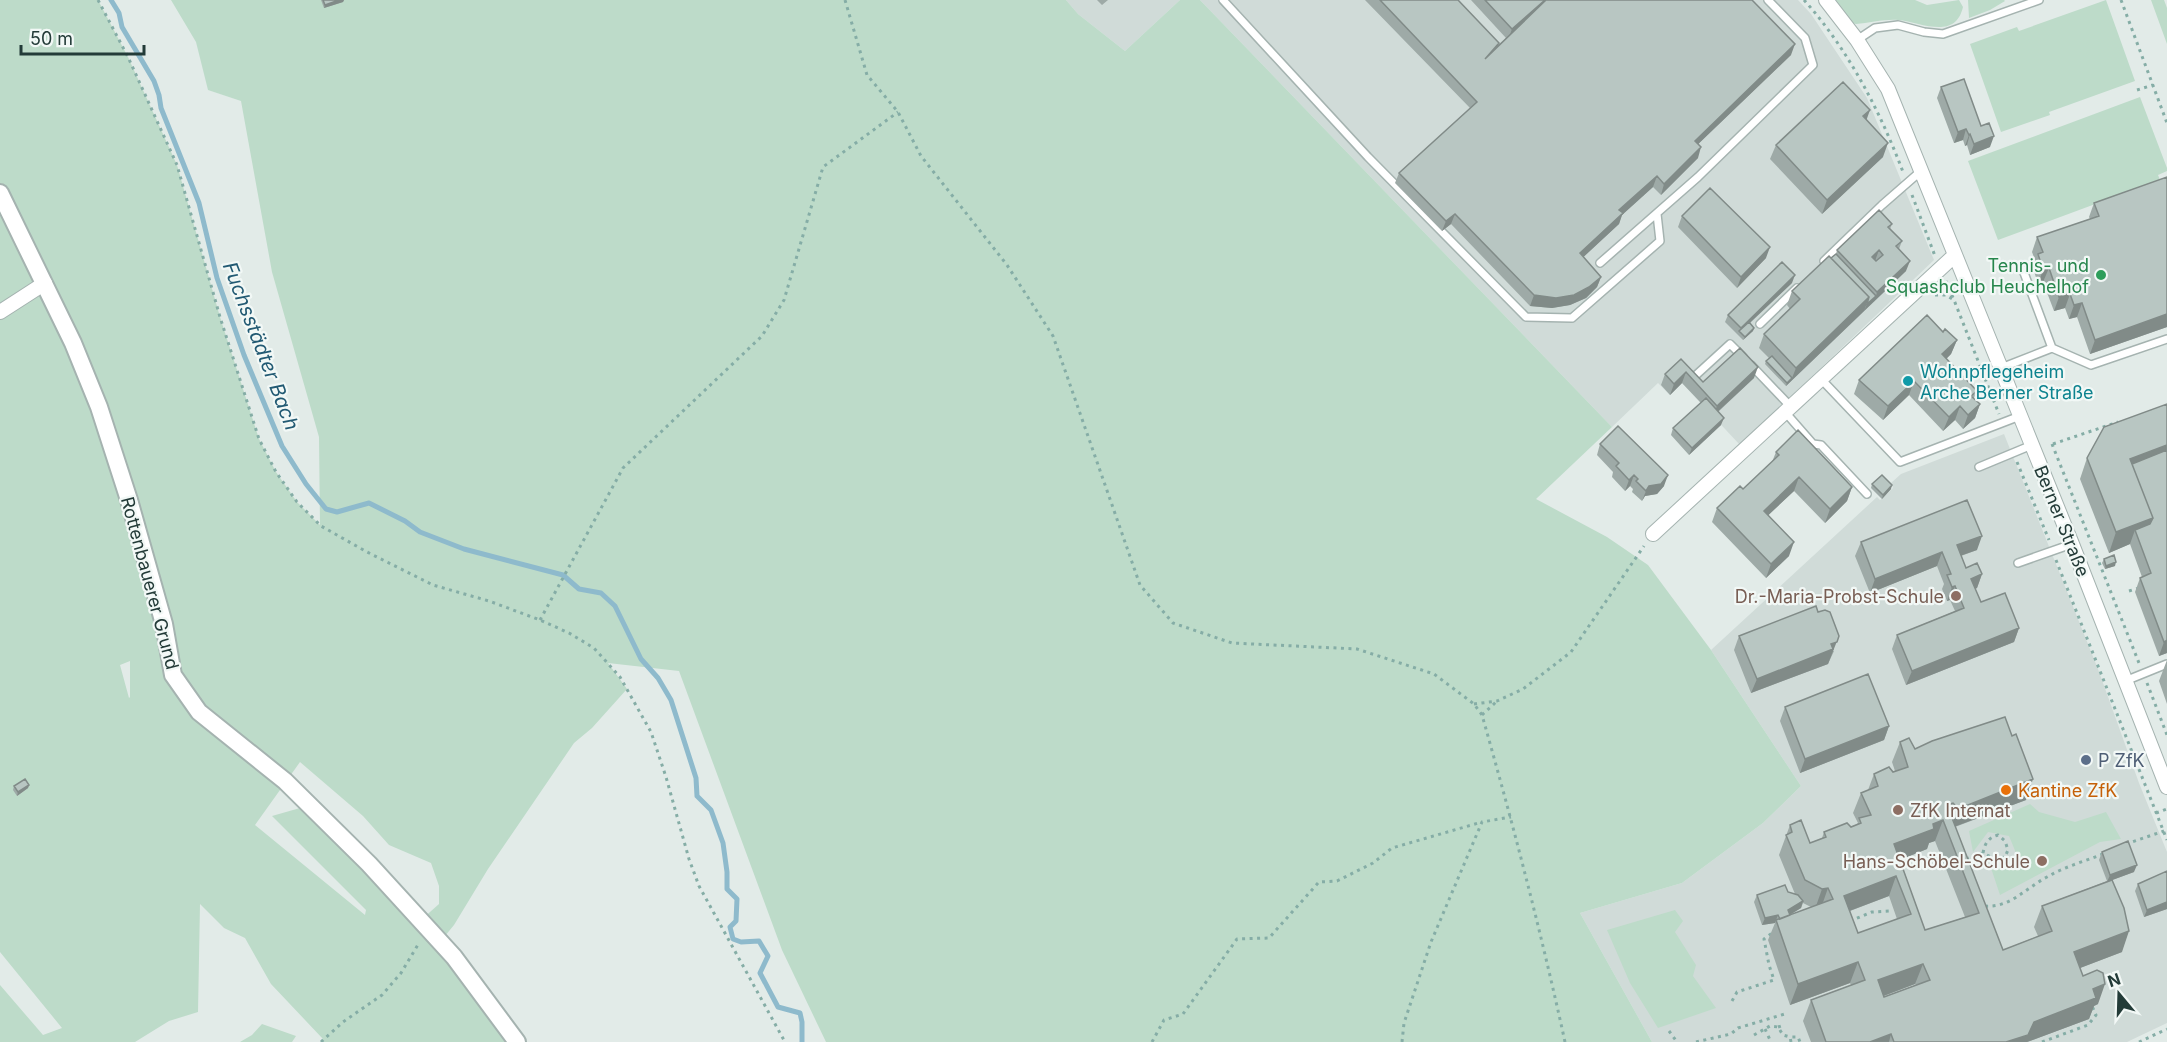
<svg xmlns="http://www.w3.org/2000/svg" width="2167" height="1042" font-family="Inter,sans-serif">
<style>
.built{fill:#d0dbd8}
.green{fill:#bddbc9;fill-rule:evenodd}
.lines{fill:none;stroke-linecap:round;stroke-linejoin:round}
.stream{stroke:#8ebacc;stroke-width:5}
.service-casing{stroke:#a5b3b0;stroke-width:10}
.minor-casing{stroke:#a5b3b0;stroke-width:16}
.tertiary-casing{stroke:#a5b3b0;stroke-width:20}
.path{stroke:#85ada6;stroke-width:3;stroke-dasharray:3 4.5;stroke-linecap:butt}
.service{stroke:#fff;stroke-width:7}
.minor{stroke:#fff;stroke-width:14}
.tertiary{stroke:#fff;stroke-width:16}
.wall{fill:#9eaaa7;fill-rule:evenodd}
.shaded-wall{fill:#818b88}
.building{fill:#b8c6c2;stroke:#818b88;stroke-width:1.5;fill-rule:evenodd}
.leisure-dot{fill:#2e9e5b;stroke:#f2f8f6;stroke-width:2}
.culture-dot{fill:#0f9aa8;stroke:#f2f8f6;stroke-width:2}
.education-dot{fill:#8d6e63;stroke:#f2f8f6;stroke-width:2}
.service-dot{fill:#5c6f8a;stroke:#f2f8f6;stroke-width:2}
.food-dot{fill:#e8710a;stroke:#f2f8f6;stroke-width:2}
.labels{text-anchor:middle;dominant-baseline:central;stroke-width:4.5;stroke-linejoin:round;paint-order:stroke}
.leisure-label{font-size:18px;fill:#27864d;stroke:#f2f8f6;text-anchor:end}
.culture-label{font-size:18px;fill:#0d838f;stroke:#f2f8f6;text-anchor:start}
.street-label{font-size:18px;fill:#233b38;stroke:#f2f8f6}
.education-label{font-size:18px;fill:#785e54;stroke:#f2f8f6;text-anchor:end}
.service-label{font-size:18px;fill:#4e5e75;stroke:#f2f8f6;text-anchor:start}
.food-label{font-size:18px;fill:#c56008;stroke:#f2f8f6;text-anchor:start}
.water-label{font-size:20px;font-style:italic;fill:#225a73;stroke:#f2f8f6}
</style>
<rect width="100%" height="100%" fill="#e2ebe8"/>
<path class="built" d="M1066,0H1180L1125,51L1078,14Z
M1200,0H1798L1811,14L1867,98L1934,260L1740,445L1682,383L1670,395L1658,383L1612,427Z
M2004,434L2098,669L2139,783L2167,852V1023L2127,1042H1652L1580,913L1682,883L1763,823L1801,786L1711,650L1877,497L1880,500L1893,488L1891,483L1901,474Z"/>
<path class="green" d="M0,0H98L128,57L177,165L220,317L259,439L276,472L297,502L320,525L319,437L272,272L241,101L208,90L196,42L171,0H1066L1078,14L1125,51L1180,0H1200L1612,427L1536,499L1607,537L1648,565L1711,650L1801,786L1763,823L1682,883L1580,913L1652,1042H826L782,950L679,671L608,663L627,689L592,728L574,743L488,869L454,925L440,942L517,1042H321L323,1039L271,984L245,938L224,928L200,904L198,1012L169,1021L135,1042H0V985L43,1035L62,1028L0,952ZM130,661V697L129,698L120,665ZM300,762L363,816L389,845L431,863L439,886V904L421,920L356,852L325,832L300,808L272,816L366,910L365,915L255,825Z
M1835,0H1915L1927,5L1959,0L1963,7C1955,41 1921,22 1898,20C1885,19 1869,23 1856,24L1852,23Z
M1968,0H2004L2005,1L1990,10L1969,18Z
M2106,0L2135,81L2049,112L2050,115L2001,132L1970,44L2017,27L2019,31Z
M2151,0H2164L2167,8V44Z
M2140,97L2167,168V171L2158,175L2160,180L1998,240L1968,161Z
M2030,804L2039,812L2075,822L2106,812L2121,839L2100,842L2000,895L1990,865L2010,862L2016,853L2009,836L1988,832L1973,852L1969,831Z
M1675,910L1683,921L1675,932L1696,965L1693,976L1716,1008L1658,1028L1630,983L1607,930Z
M262,1024L296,1036L292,1042H240L252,1035Z"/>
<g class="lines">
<path class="stream" d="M111,0L119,13L122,27L154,81L159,95L161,108L199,203L217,278L244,355L282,446L306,484L326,509L337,512L369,503L405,521L420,532L464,549L563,575L579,589L601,593L615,606L641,659L658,678L671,700L696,778L697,796L711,810L723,843L727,872V889L737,899L736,921L730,927L733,939L741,942L759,941L768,956L760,973L778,1007L800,1013L802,1022V1042"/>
<defs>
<path id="service" d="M1223,0L1368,157L1526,317L1572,318L1660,241L1657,214
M1857,40L1875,28L1898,25L1924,32L1943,34L2039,0
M1824,261L1882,205L1921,171
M1600,263L1698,177L1813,65L1805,38L1768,0
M2023,270L2052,348
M1760,324L1797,288
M1751,365L1791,407
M2001,368L2052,348L2091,365L2167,339
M1695,376L1730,344L1743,357
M1821,379L1900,462L2020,416
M1785,412L1813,444L1821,445L1867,494
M1979,467L2032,445
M2018,563L2072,544
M2125,681L2167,664"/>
<path id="minor" d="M1826,0L1857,40L1888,89L2072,544L2167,787
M0,312L45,283
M1653,534L1955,255"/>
<path id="tertiary" d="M0,193L73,343L99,407L129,500L164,624L173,675L199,712L285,781L369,864L454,957L517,1042"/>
</defs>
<use href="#service" class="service-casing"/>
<use href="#minor" class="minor-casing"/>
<use href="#tertiary" class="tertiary-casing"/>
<path class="path" d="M98,0L128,57L177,165L220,317L259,439L276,472L297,502L321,526L367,552L433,585L489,601L540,620L569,633L594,648L620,677L651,732L666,777L689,859L699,886L785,1042
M845,0L867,75L898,112L921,156L1007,265L1053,336L1140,585L1173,623L1232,643L1357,649L1434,674L1474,704L1482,715C1513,824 1541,932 1565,1042
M1804,0C1848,49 1880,111 1903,172
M2121,0L2167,123
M2137,90L2153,85
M1912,195L1935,256
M1946,281L1954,300
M1935,295H1946L1954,300L1999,414
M2052,444L2139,663
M2053,444L2118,422
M2017,462L2049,540
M2056,560L2167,840
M2129,591L2139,588
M540,620L623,468L762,336L784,300L823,167L898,112
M2147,683L2167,735
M1474,704L1497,701L1523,689L1571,652L1644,546
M1482,715L1496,702
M2156,813L2167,809
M2126,844L2164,831
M1966,859L1983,853L1995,859L2005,857L2008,850L2005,841L1998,835C1988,838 1985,843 1983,853
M1985,906C2010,908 2026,888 2047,877C2064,867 2085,861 2103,854
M1850,921L1872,912L1889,911
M1732,1001L1737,992L1774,980L1769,965L1764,939L1772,933
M1778,1027L1784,1025
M1765,1029L1771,1042
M1669,1031L1677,1042
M1754,1035L1770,1026L1778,1027L1783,1035L1790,1037
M321,1042L343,1022L382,995L401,973L419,943
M1152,1042L1164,1020L1183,1014L1237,939L1269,938L1319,882L1337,881L1373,863L1392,848L1482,822
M1402,1042L1404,1023L1431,942L1482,822L1511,817
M1696,1042L1731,1034L1738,1028L1788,1013
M1791,1042L1790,1037H1798L1800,1042
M2042,1042L2088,1025L2096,1015L2092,1006
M2139,1042L2167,1029"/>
<use href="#service" class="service"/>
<use href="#minor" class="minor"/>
<use href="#tertiary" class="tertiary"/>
</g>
<path class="wall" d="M321,0H344L343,2L324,8Z
M1097,0H1108L1102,5Z
M1365,0H1458L1497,46L1506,38L1471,0H1752L1791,55L1698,144V158L1661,195L1653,187L1622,215L1619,224L1583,257L1601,277L1597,287L1586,298L1570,305L1552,308L1530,306L1451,224L1442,231L1395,183L1399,173L1470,108Z
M1941,87L1981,126L1990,147L1970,155L1967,145L1965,146L1963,140L1954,143L1937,98Z
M1866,120L1883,157L1822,214L1770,159L1776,145Z
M2167,177V327L2090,354L2077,317L2069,319L2065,308L2054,311L2043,282L2038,284L2033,268L2035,260L2032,252L2037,237L2090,219L2089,217L2094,203Z
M1682,216L1766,258L1737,288L1678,227Z
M1892,224L1890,229L1902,241L1899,249L1906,271L1786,386L1765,364L1766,361L1769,358L1759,348L1764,334L1790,309L1787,305L1792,291L1831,258L1836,254L1837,250Z
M1792,283L1750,323L1754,328L1753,331L1743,340L1725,322L1728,315Z
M1943,332L1957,340L1951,354L1946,359L1977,391L1974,398L1980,404L1975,418L1963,429L1955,420L1943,431L1909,395L1883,420L1854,394L1859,380Z
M1681,359L1703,382L1754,378L1718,412L1721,425L1689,455L1671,435L1673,428L1701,403L1682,383L1670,395L1661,385L1665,374Z
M2167,404V653L2159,656L2135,592L2140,578L2142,577L2130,544L2109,553L2080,479L2087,458Z
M1600,444L1664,486L1657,494L1645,496L1642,501L1632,492L1633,489L1630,486L1625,491L1612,477L1613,472L1597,455Z
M1776,452L1852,487L1847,501L1825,523L1794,491L1768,515L1789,556L1766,578L1712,522L1717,508L1743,489L1772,462Z
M1872,484L1891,489L1882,499L1871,488Z
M1861,542L1977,550L1961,556L1966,568L1982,574L1977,588L1975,589L1981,602L2019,628L2014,642L1906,685L1892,649L1897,635L1955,611L1950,600L1947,601L1942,589L1944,584L1937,566L1870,593L1855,556Z
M2104,559L2115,566L2105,569L2102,563Z
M1739,636L1834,651L1828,664L1751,693L1734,650Z
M2167,660V704L2159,681Z
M1785,707L1889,726L1884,740L1800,773L1780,721Z
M1900,742L2026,800L1955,827L2003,950L2038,936L2034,927L2042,906L2107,881L2099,860L2102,852L2134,872L2112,880L2122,952L2080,968L2083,976L2098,1004L2094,1006L2089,1019L2027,1042H1811L1803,1021L1811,1000L1851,985L1850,983L1790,1005L1768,940L1775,923L1762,925L1754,902L1757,895L1788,892L1795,894L1779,855L1790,825L1810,843L1822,838L1824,832L1851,827L1857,824L1858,823L1853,813L1861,793L1868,790L1874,774L1895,771L1892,762ZM1935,841L1965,917L1925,930L1900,860L1927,849L1929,843ZM1889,896L1897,919L1858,933L1850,911ZM1803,903L1811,907L1790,915L1801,908ZM1915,984L1916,985L1884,997V996Z
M29,785L28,788L17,796L13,790L14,786Z
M2167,871V909L2144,917L2135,891L2138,884Z"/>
<path class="shaded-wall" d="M339,0H344L343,2L324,8L325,5Z
M1545,0H1553L1508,40L1512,29Z
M1795,44L1791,55L1691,151L1695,141Z
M1870,110L1865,124L1863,116Z
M1966,129L1963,140L1954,143L1958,132Z
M1970,134L1967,145L1965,146L1969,135Z
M1994,136L1990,147L1970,155L1974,144Z
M1888,143L1883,157L1822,214L1827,200Z
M1701,147L1698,158L1661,195L1664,184Z
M1657,176L1653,187L1622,215L1619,224L1576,264L1580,253L1619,210Z
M1455,214L1451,224L1442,231L1446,221Z
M1770,247L1766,258L1737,288L1741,277Z
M1879,250L1875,261L1872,257Z
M1910,261L1906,271L1864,311L1867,304L1876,296L1877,292Z
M2049,268L2043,282L2038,284L2043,270Z
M1795,275L1792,283L1740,332L1739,331L1741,328Z
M1601,277L1597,287L1586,298L1570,305L1552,308L1530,306L1534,295Z
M2070,294L2065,308L2054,311L2059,297Z
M1869,297L1864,311L1786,386L1787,383L1792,378L1796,368Z
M2082,303L2077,317L2069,319L2074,305Z
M2167,314V327L2090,354L2095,340Z
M1754,328L1753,331L1743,340L1745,337Z
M1957,340L1951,354L1937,368L1942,354Z
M1758,367L1754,378L1713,416L1717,406Z
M1686,372L1682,383L1670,395L1674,384Z
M1914,381L1909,395L1883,420L1888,406Z
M1980,404L1975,418L1963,429L1968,415Z
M1960,406L1955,420L1943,431L1949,417Z
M1724,418L1721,425L1689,455L1692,448Z
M2167,445V462L2132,476L2130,459Z
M1634,475L1630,486L1625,491L1629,480Z
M1668,475L1664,486L1657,494L1645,496L1642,501L1646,491L1649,486Z
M1799,477L1794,491L1758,525L1764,511Z
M1892,485L1891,489L1882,499L1883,495Z
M1852,487L1847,501L1825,523L1830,509Z
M2153,518L2145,538L2135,530L2130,544L2109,553L2116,532Z
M1982,536L1977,550L1951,559L1957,545Z
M1794,542L1789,556L1766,578L1771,564Z
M1942,552L1937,566L1870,593L1875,579Z
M2116,562L2115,566L2105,569L2106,566Z
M1982,574L1977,588L1966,593L1971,579Z
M1955,586L1950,600L1947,601L1952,587Z
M2019,628L2014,642L1906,685L1912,671Z
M1839,636L1828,664L1751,693L1757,679L1831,644Z
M2167,640V653L2159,656L2164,642Z
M1889,726L1884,740L1800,773L1805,759Z
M2033,779L2026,800L1951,828L1958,808Z
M29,785L28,788L17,796L18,792Z
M1953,803L1946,823L1943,820L1935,841L1929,843L1927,849L1887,865L1894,844L1933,824L1947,805Z
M2137,865L2134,872L2107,882L2110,875Z
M1896,876L1889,896L1836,916L1844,896Z
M1828,888L1821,908L1815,909L1822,889Z
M1803,901L1801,908L1786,917L1788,910Z
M2167,902V909L2144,917L2147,910Z
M1778,915L1775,923L1762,925L1765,918Z
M2129,931L2122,952L2067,973L2074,952Z
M1858,962L1850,983L1790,1005L1798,984Z
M1923,964L1915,984L1870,1001L1878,980Z
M2105,984L2098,1004L2094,1006L2089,1019L2027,1042H2006L2034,1022L2093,989Z
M1891,1034L1889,1042H1870Z"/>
<path class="building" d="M323,0H339L325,5Z
M1380,0H1458L1499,43L1485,59L1546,0H1752L1795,44L1695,141L1701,147L1664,184L1657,176L1619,210L1623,213L1580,253L1601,277L1589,287L1574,295L1556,298L1534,295L1455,214L1446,221L1399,173L1477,102Z
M1485,0H1545L1512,29Z
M1964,79L1981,126L1989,123L1994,136L1974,144L1970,134L1969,135L1966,129L1958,132L1941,87Z
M1843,82L1870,110L1863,116L1888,143L1827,200L1776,145Z
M2167,177V314L2095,340L2082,303L2074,305L2070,294L2059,297L2049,268L2043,270L2038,254L2043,252L2037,237L2099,216L2094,203Z
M1710,188L1770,247L1741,277L1682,216Z
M1879,210L1892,224L1888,227L1902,241L1896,246L1910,261L1877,292L1837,250ZM1879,250L1883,255L1876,261L1872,257Z
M1836,254L1876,296L1867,304L1869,297L1831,258Z
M1829,256L1869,297L1796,368L1764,334L1800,299L1792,291Z
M1782,262L1795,275L1741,328L1728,315Z
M1927,315L1943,332L1945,329L1957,340L1942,354L1977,391L1971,396L1980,404L1968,415L1960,406L1949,417L1914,381L1888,406L1859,380Z
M1749,322L1754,328L1745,337L1739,331Z
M1740,348L1758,367L1717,406L1686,372L1674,384L1665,374L1681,359L1703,382Z
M1772,356L1792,378L1787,383L1766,361Z
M1706,398L1724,418L1692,448L1673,428Z
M2167,404V445L2130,459L2153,518L2116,532L2087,458L2104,427Z
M1618,426L1668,475L1661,484L1649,486L1646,491L1636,481L1638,479L1634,475L1629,480L1616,466L1619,463L1600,444Z
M1798,430L1852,487L1830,509L1799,477L1764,511L1794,542L1771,564L1717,508L1740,486L1743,489L1779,455L1776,452Z
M2167,450V640L2164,642L2140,578L2151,573L2135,530L2150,524L2153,518L2132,464Z
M1882,475L1892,485L1883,495L1872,484Z
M1967,500L1982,536L1957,545L1966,568L1977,563L1982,574L1971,579L1981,602L2005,593L2019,628L1912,671L1897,635L1964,608L1955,586L1952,587L1947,575L1951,574L1942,552L1875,579L1861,542Z
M2114,555L2116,562L2106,566L2104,559Z
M1816,606L1818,612L1825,610L1830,612L1839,636L1837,642L1831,644L1833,649L1757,679L1739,636Z
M1868,674L1889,726L1805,759L1785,707Z
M2005,717L2012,736L2016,734L2033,779L1963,807L1958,808L1953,803L1947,805L2003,950L2052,931L2042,906L2112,880L2124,908L2129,931L2074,952L2083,976L2097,970L2103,973L2105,984L2093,989L2096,998L2034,1022L2028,1035L2006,1042H1894L1891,1034L1870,1042H1826L1811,1000L1865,980L1858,962L1798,984L1776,920L1833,899L1828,888L1822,889L1805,880L1786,835L1792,832L1790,825L1801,820L1810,843L1826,837L1824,832L1847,823L1851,827L1861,823L1859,818L1871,815L1861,793L1878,786L1874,774L1889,767L1893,772L1908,767L1900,742L1909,738L1915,749L1932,741ZM1943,820L1979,913L1925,930L1894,844L1934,829L1933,824ZM1896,876L1911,914L1858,933L1844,896ZM1923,964L1930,980L1884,997L1878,980Z
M25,779L29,785L18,792L14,786Z
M2128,841L2137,865L2110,875L2102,852Z
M2167,871V902L2147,910L2138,884Z
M1785,885L1788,892L1798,895L1803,901L1788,910L1790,915L1780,919L1778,915L1765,918L1757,895Z"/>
<circle class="leisure-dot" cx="2101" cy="275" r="6"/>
<circle class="culture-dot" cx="1908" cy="381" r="6"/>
<g class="education-dot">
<circle cx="1956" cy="596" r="6"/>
<circle cx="1898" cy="810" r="6"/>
<circle cx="2042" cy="861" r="6"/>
</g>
<circle class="service-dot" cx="2086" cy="760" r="6"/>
<circle class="food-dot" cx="2006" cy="790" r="6"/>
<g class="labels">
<g class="leisure-label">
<text x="2089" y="265">Tennis- und<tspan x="2089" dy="21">Squashclub Heuchelhof</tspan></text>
</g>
<g class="culture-label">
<text x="1920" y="371">Wohnpflegeheim<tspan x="1920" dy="21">Arche Berner Straße</tspan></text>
</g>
<g class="street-label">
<text transform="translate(2062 521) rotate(68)">Berner Straße</text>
<text transform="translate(150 583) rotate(75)">Rottenbauerer Grund</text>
</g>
<g class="education-label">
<text x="1944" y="596">Dr.-Maria-Probst-Schule</text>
<text x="1910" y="810" text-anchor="start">ZfK Internat</text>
<text x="2030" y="861">Hans-Schöbel-Schule</text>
</g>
<g class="service-label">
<text x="2098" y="760">P ZfK</text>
</g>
<g class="food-label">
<text x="2018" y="790">Kantine ZfK</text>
</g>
<g class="water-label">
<text transform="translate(261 346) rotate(69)">Fuchsstädter Bach</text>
</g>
</g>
<g transform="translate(2119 994) rotate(341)" stroke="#f2f8f6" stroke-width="4.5" paint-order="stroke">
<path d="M0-4.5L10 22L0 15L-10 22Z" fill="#233b38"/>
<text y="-9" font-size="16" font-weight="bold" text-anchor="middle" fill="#233b38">N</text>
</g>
<path d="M21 45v9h123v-9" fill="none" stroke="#233b38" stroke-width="3"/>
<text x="30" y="45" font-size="18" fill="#233b38" stroke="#f2f8f6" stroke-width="4.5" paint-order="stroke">50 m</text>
</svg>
